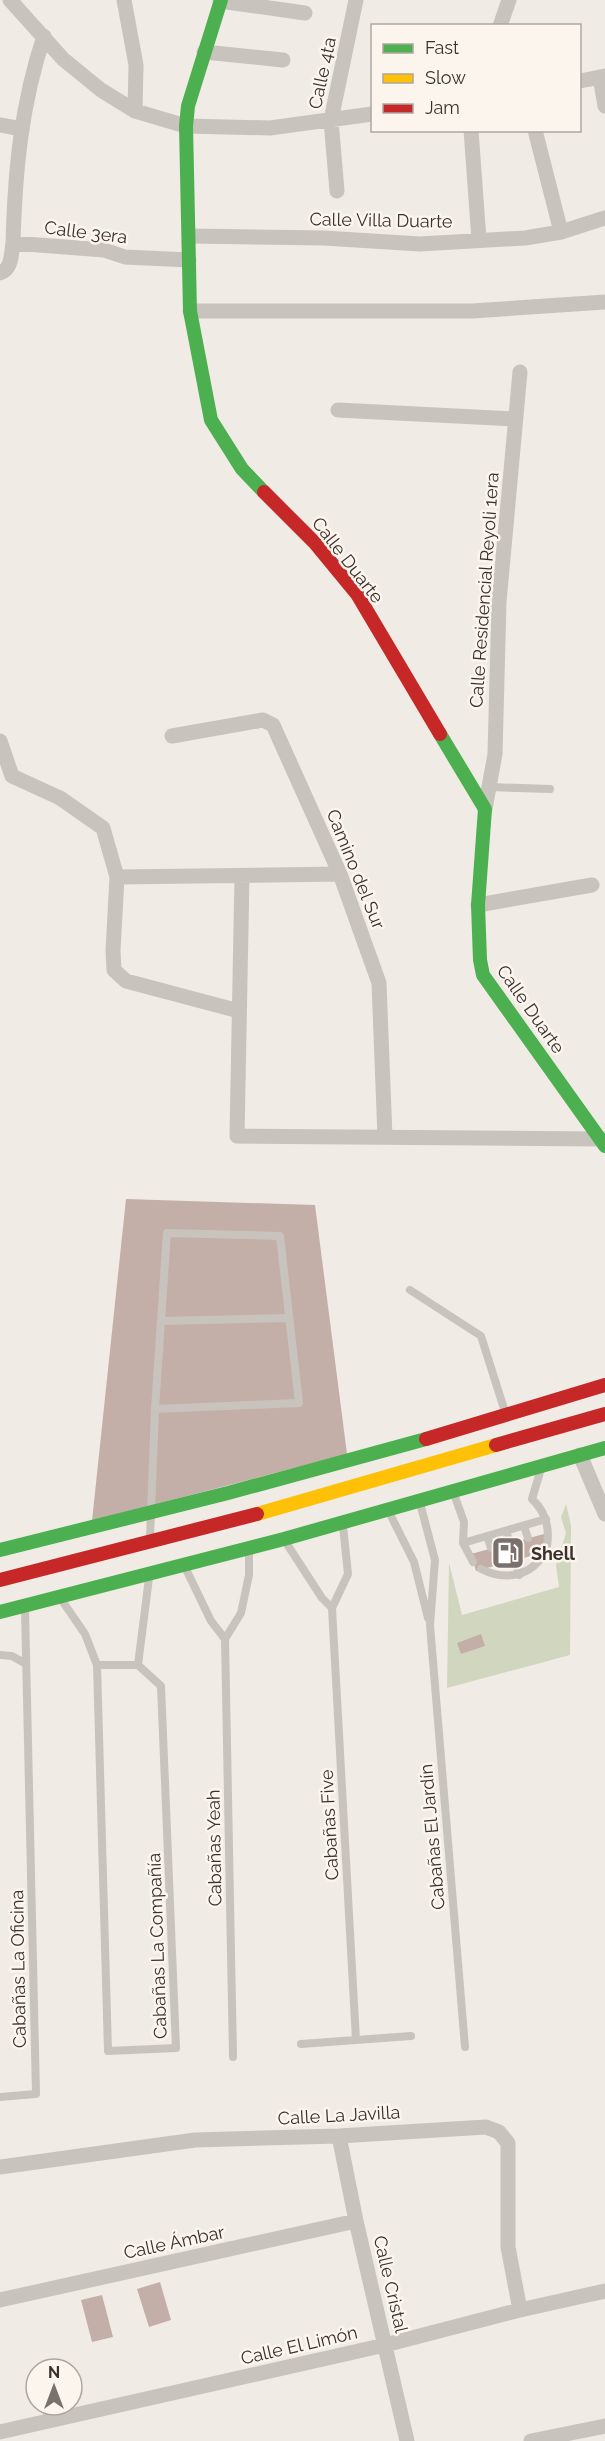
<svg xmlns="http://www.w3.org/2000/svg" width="605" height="2441" font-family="Raleway,sans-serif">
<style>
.green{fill:#d1d6bf}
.building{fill:#c3afa7}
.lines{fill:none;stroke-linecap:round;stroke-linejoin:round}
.lane{stroke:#c9c3be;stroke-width:8}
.street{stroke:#c9c3be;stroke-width:15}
.fast{stroke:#4caf50;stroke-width:14}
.slow{stroke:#ffc107;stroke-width:14}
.jam{stroke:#c62828;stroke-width:14}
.labels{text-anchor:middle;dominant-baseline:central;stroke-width:5;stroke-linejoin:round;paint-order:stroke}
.street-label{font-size:18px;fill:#3b302b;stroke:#fbf5ee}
.poi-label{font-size:18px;font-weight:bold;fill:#3b302b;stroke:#fbf5ee;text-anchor:start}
</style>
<rect width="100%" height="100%" fill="#f0ebe5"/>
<path class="green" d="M566,1504L571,1525L570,1655L447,1688L449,1563L462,1615L559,1587L556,1565L566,1533L561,1517Z"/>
<path class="building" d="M126,1199L315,1205L347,1454L92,1521Z
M544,1534L549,1551L476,1571L471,1554Z
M481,1634L485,1646L461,1654L457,1643Z
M160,2282L171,2320L149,2327L137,2289Z
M102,2295L113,2337L92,2342L81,2300Z"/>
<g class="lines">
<path class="lane" d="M489,787L550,789
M410,1290L481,1336L506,1415
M161,1321L289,1318
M540,1472L532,1499C546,1512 550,1527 547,1546
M454,1494L464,1522L463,1543L473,1562
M420,1503L435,1560L430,1625L465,2047
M389,1512L414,1562L428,1618
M343,1526L348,1574L332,1608L356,2040
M524,1526L528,1538
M506,1531L510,1544
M487,1536L491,1548
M150,1537L155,1409L167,1233L280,1236L299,1403L155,1409
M285,1541L322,1598L332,1608
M463,1543L546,1519
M515,1560L519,1575
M185,1567L211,1621L225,1639
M481,1569C505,1581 531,1577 545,1552
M61,1599L85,1634L97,1665L108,2051L176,2048L161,1686L138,1665L149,1578
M0,1655L12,1656L26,1664
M97,1665H138
M301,2044L411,2036
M233,2057L225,1639L241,1613L249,1575V1553
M0,2097L36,2094L25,1610"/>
<path class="street" d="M10,0L63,59L101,90L135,111L186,126L270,128L372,114
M124,0L136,65L135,111
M220,1L305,13
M500,26L509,0
M204,52L283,60
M600,77L605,106
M580,81L605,76
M0,125L22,129
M471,130L479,240
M535,130L561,232
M337,191L331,120L356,0
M190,236L324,238L420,244L525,238L561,232L605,218
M13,243C15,171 21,105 44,36
M0,273C12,269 11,255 13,243L104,250L125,257L189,260
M190,311H472L605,302
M338,410L515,419
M172,736L263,720L273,725L340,874L379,983L385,1137
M0,741L12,776L60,798L103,828L117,877L113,951L114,970L126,981L239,1011
M485,809L495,754L499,602L520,372
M242,876L237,1136L601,1139
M117,877L340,874
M478,905L592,885
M580,1455L605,1514
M339,2136L356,2221L407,2441
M0,2167L195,2140L339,2136L486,2127L499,2132L508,2143V2247L520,2310
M0,2300L356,2221
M0,2432L385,2345L520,2310L605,2291
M531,2441L605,2426"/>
<path class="fast" d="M221,0L188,106L186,126L190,311L211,420L242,469L264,492
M440,734L485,809L478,905L480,960L483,975L605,1146
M0,1550L228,1493L426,1439
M0,1612L284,1539L605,1448"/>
<path class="slow" d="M257,1514L496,1445"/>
<path class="jam" d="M264,492L315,543L357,594L440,734
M426,1439L605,1385
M496,1445L605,1414
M0,1580L257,1514"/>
</g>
<defs>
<symbol id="fuel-square" viewBox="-11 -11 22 22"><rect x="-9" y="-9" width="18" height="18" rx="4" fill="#7a716c" stroke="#fbf5ee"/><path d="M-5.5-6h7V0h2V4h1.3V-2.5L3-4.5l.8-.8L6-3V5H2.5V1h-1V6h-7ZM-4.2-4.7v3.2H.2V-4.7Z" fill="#fff"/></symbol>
</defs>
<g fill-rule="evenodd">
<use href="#fuel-square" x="489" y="1534" width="38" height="38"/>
</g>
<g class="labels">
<g class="street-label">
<text transform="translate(322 73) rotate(-78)">Calle 4ta</text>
<text transform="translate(381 220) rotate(1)">Calle Villa Duarte</text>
<text transform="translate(86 232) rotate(7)">Calle 3era</text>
<text transform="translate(348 560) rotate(52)">Calle Duarte</text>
<text transform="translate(484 590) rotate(-86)">Calle Residencial Reyoli 1era</text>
<text transform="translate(356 869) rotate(68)">Camino del Sur</text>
<text transform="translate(531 1009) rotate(55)">Calle Duarte</text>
<text transform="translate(329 1825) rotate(-93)">Cabañas Five</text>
<text transform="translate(432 1837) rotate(-95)">Cabañas El Jardín</text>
<text transform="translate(214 1848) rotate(-91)">Cabañas Yeah</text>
<text transform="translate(157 1946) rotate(-92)">Cabañas La Compañía</text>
<text transform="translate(18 1969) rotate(-91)">Cabañas La Oficina</text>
<text transform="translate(339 2115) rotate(-3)">Calle La Javilla</text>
<text transform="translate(174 2242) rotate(-12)">Calle Ámbar</text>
<text transform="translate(391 2284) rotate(77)">Calle Cristal</text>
<text transform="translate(299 2345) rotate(-13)">Calle El Limón</text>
</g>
<g class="poi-label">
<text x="531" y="1553">Shell</text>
</g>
</g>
<rect x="371" y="24" width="210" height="108" fill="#fbf5ee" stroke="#aea6a0" stroke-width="1.5"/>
<rect x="383" y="44" width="30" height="9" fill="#4caf50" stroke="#aea6a0" stroke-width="1.5"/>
<text x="425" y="54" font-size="18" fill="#3b302b">Fast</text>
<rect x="383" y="74" width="30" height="9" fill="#ffc107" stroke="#aea6a0" stroke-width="1.5"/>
<text x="425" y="84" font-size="18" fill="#3b302b">Slow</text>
<rect x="383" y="104" width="30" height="9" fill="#c62828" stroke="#aea6a0" stroke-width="1.5"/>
<text x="425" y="114" font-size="18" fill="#3b302b">Jam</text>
<g transform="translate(54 2387)"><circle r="28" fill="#fbf5ee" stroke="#aea6a0" stroke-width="1.5"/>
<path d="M0-4.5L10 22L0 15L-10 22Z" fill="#7a716c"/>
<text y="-9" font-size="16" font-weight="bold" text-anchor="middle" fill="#3b302b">N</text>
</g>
</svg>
